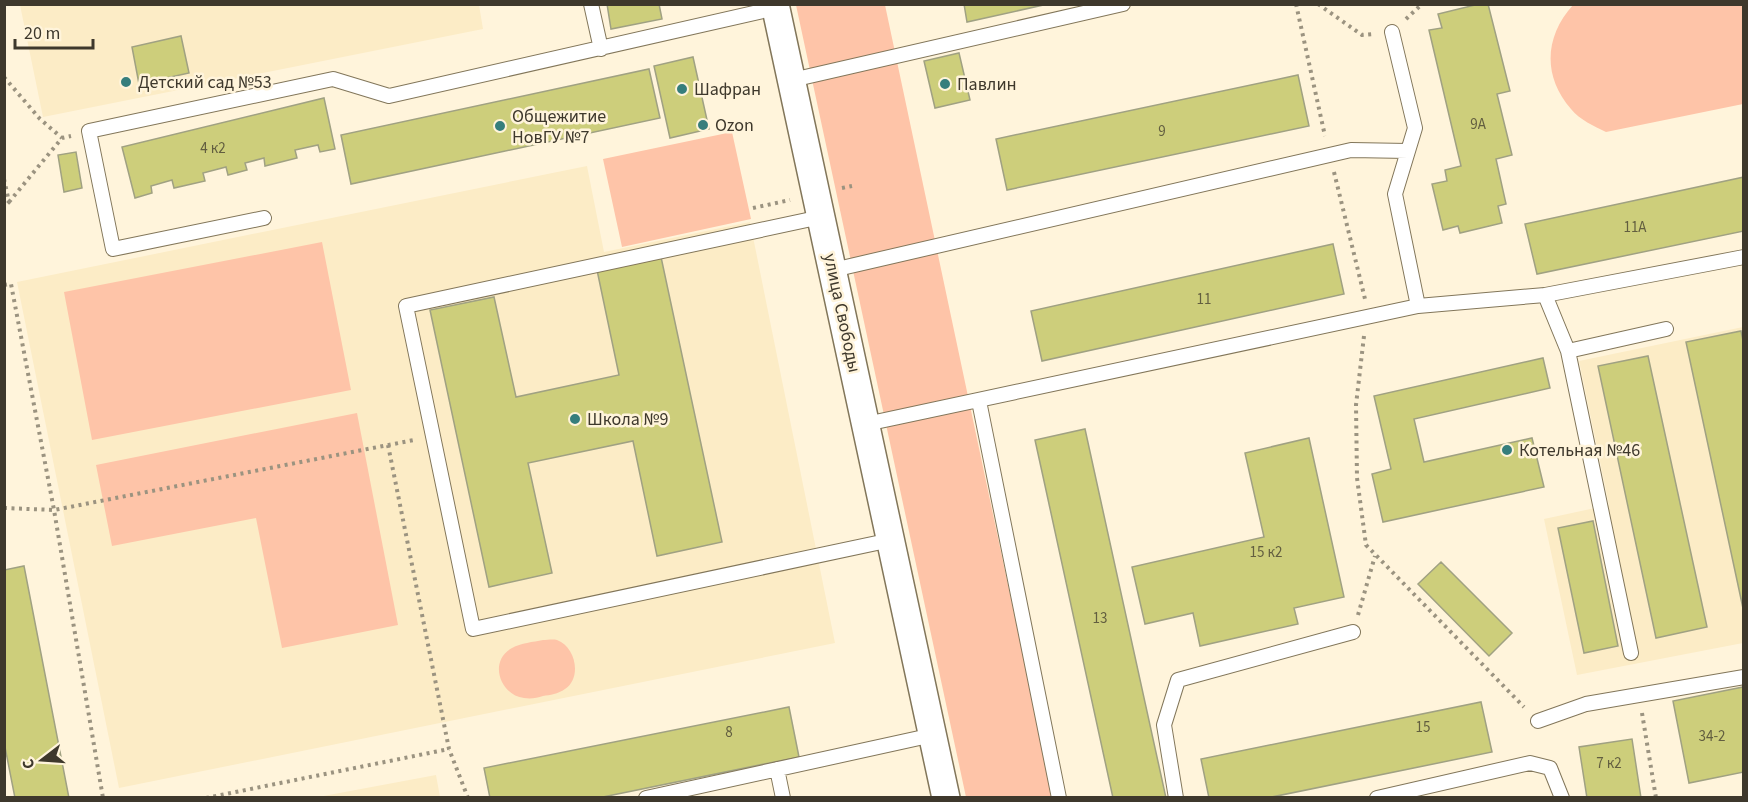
<svg xmlns="http://www.w3.org/2000/svg" width="1748" height="802" font-family="'Source Sans 3',sans-serif">
<style>
.built{fill:#fcecc6}
.green{fill:#fec4a8}
.building{fill:#cdce7b;stroke:#a0a182;stroke-width:1.5}
.lines{fill:none;stroke-linecap:round;stroke-linejoin:round}
.lane-casing{stroke:#82765a;stroke-width:16}
.street-casing{stroke:#82765a;stroke-width:30}
.path{stroke:#9b9380;stroke-width:4;stroke-dasharray:3 4.5;stroke-linecap:butt}
.lane{stroke:#fff;stroke-width:14}
.street{stroke:#fff;stroke-width:27}
.poi-dot{fill:#367e7c;stroke:#fff4db;stroke-width:2}
.labels{text-anchor:middle;dominant-baseline:central;stroke-width:5;stroke-linejoin:round;paint-order:stroke}
.number-label{font-size:15px;fill:#625e40}
.poi-label{font-size:18px;fill:#3e382c;stroke:#fff4db;text-anchor:start}
.street-label{font-size:18px;fill:#3e382c;stroke:#fff4db}
</style>
<rect width="100%" height="100%" fill="#fff4db"/>
<path class="built" d="M20,5H479L483,29L43,117Z
M587,166L604,252L750,222L835,643L119,788L17,282Z
M1743,327V643L1577,675L1544,519L1609,505L1579,361Z
M436,775L440,797H318Z"/>
<path class="green" d="M796,5H885L1053,797H966Z
M1573,5H1743V104L1606,132C1594,126 1580,120 1571,109C1542,76 1545,36 1573,5Z
M732,132L751,219L622,247L603,159Z
M322,242L351,390L92,440L64,292Z
M357,413L398,625L282,648L256,518L112,546L96,465Z
M543,640C547,640 553,639 557,640C576,647 582,678 565,689C558,694 550,695 543,696C537,698 531,699 524,698C500,695 488,661 512,648C521,643 533,642 543,640Z"/>
<path class="building" d="M607,4H659L662,19L611,29Z
M964,4H1048L967,22Z
M1479,4H1488L1510,91L1497,94L1512,155L1496,159L1506,204L1498,206L1502,223L1460,233L1458,226L1443,230L1432,184L1447,181L1445,170L1461,166L1429,30L1442,28L1438,14Z
M181,36L189,73L139,84L132,47Z
M959,53L970,100L935,108L924,61Z
M693,57L709,129L670,138L654,66Z
M649,69L660,118L351,184L341,135Z
M1298,75L1309,126L1007,190L996,139Z
M324,98L335,149L320,152L318,145L295,150L297,158L265,166L264,158L245,163L247,170L228,175L226,167L203,173L205,181L174,188L172,180L151,186L152,193L135,198L122,147Z
M76,152L82,188L64,192L58,155Z
M1744,177V231L1537,274L1525,224Z
M1333,244L1344,294L1042,361L1031,311Z
M661,257L722,542L657,556L633,441L528,463L552,573L489,587L430,310L494,297L516,397L619,375L597,270Z
M1741,331L1744,345V613L1686,342Z
M1648,356L1707,627L1656,638L1598,366Z
M1543,358L1550,388L1414,419L1424,462L1532,438L1544,487L1383,522L1372,474L1391,469L1374,396Z
M1085,429L1166,798H1113L1044,481L1035,440Z
M1309,438L1344,597L1294,608L1298,624L1200,646L1193,613L1145,624L1132,567L1264,537L1245,453Z
M1593,521L1618,646L1584,653L1558,528Z
M1441,562L1512,633L1489,656L1418,584Z
M24,566L69,798H15L4,742V570Z
M1743,687L1744,772L1689,783L1673,701Z
M1481,702L1492,752L1267,798H1209L1201,759Z
M789,707L799,757L598,798H490L484,768Z
M1632,739L1641,798H1587L1579,747Z"/>
<g class="lines">
<defs>
<path id="lane" d="M591,4L601,49
M1392,32L1415,128L1395,194L1418,306
M792,80L1123,4
M821,217L406,306L473,629L891,540
M264,218L113,249L89,131L333,79L389,96L776,8
M833,270L1351,150L1408,151
M1545,295L1744,257
M1568,351L1631,653
M979,401L1059,798
M866,424L1418,306L1545,295L1568,351L1666,329
M1538,721L1586,704L1744,677
M777,769L783,798
M646,798L933,735
M1176,798L1164,725L1178,680L1353,632
M1377,798L1530,763L1550,768L1562,798"/>
<path id="street" d="M775,4L946,798"/>
</defs>
<use href="#lane" class="lane-casing"/>
<use href="#street" class="street-casing"/>
<path class="path" d="M1296,4L1325,136
M1318,4L1362,35L1374,34
M1406,19L1422,4
M4,77L40,119L62,138
M1334,172L1365,299
M4,179L9,202L4,207
M842,188L852,186
M9,202L62,138L71,136
M753,208L790,200
M4,285L11,284L54,510L103,798
M1364,336L1356,405L1357,478L1366,545L1524,707
M388,445L449,749L468,798
M4,508L54,510L414,440
M1358,615L1375,556
M1642,713L1656,798
M206,798L449,749"/>
<use href="#lane" class="lane"/>
<use href="#street" class="street"/>
</g>
<g class="poi-dot">
<circle cx="126" cy="82" r="6"/>
<circle cx="945" cy="84" r="6"/>
<circle cx="682" cy="89" r="6"/>
<circle cx="703" cy="125" r="6"/>
<circle cx="500" cy="126" r="6"/>
<circle cx="575" cy="419" r="6"/>
<circle cx="1507" cy="450" r="6"/>
</g>
<g class="labels">
<g class="number-label">
<text x="1478" y="124">9А</text>
<text x="1162" y="131">9</text>
<text x="213" y="148">4 к2</text>
<text x="1635" y="227">11А</text>
<text x="1204" y="299">11</text>
<text x="1266" y="552">15 к2</text>
<text x="1100" y="618">13</text>
<text x="1423" y="727">15</text>
<text x="729" y="732">8</text>
<text x="1712" y="736">34-2</text>
<text x="1609" y="763">7 к2</text>
</g>
<g class="poi-label">
<text x="138" y="82">Детский сад №53</text>
<text x="957" y="84">Павлин</text>
<text x="694" y="89">Шафран</text>
<text x="512" y="116">Общежитие<tspan x="512" dy="21">НовГУ №7</tspan></text>
<text x="715" y="125">Ozon</text>
<text x="587" y="419">Школа №9</text>
<text x="1519" y="450">Котельная №46</text>
</g>
<g class="street-label">
<text transform="translate(842 313) rotate(78)">улица Свободы</text>
</g>
</g>
<rect width="1748" height="802" fill="none" stroke="#3e382c" stroke-width="12"/>
<g transform="translate(42 760) rotate(253)" stroke="#fff4db" stroke-width="4.5" paint-order="stroke">
<path d="M0-4.5L10 22L0 15L-10 22Z" fill="#3e382c"/>
<text y="-9" font-size="16" font-weight="bold" text-anchor="middle" fill="#3e382c">С</text>
</g>
<path d="M15 39v9h78v-9" fill="none" stroke="#3e382c" stroke-width="3"/>
<text x="24" y="39" font-size="18" fill="#3e382c" stroke="#fff4db" stroke-width="4.5" paint-order="stroke">20 m</text>
</svg>
